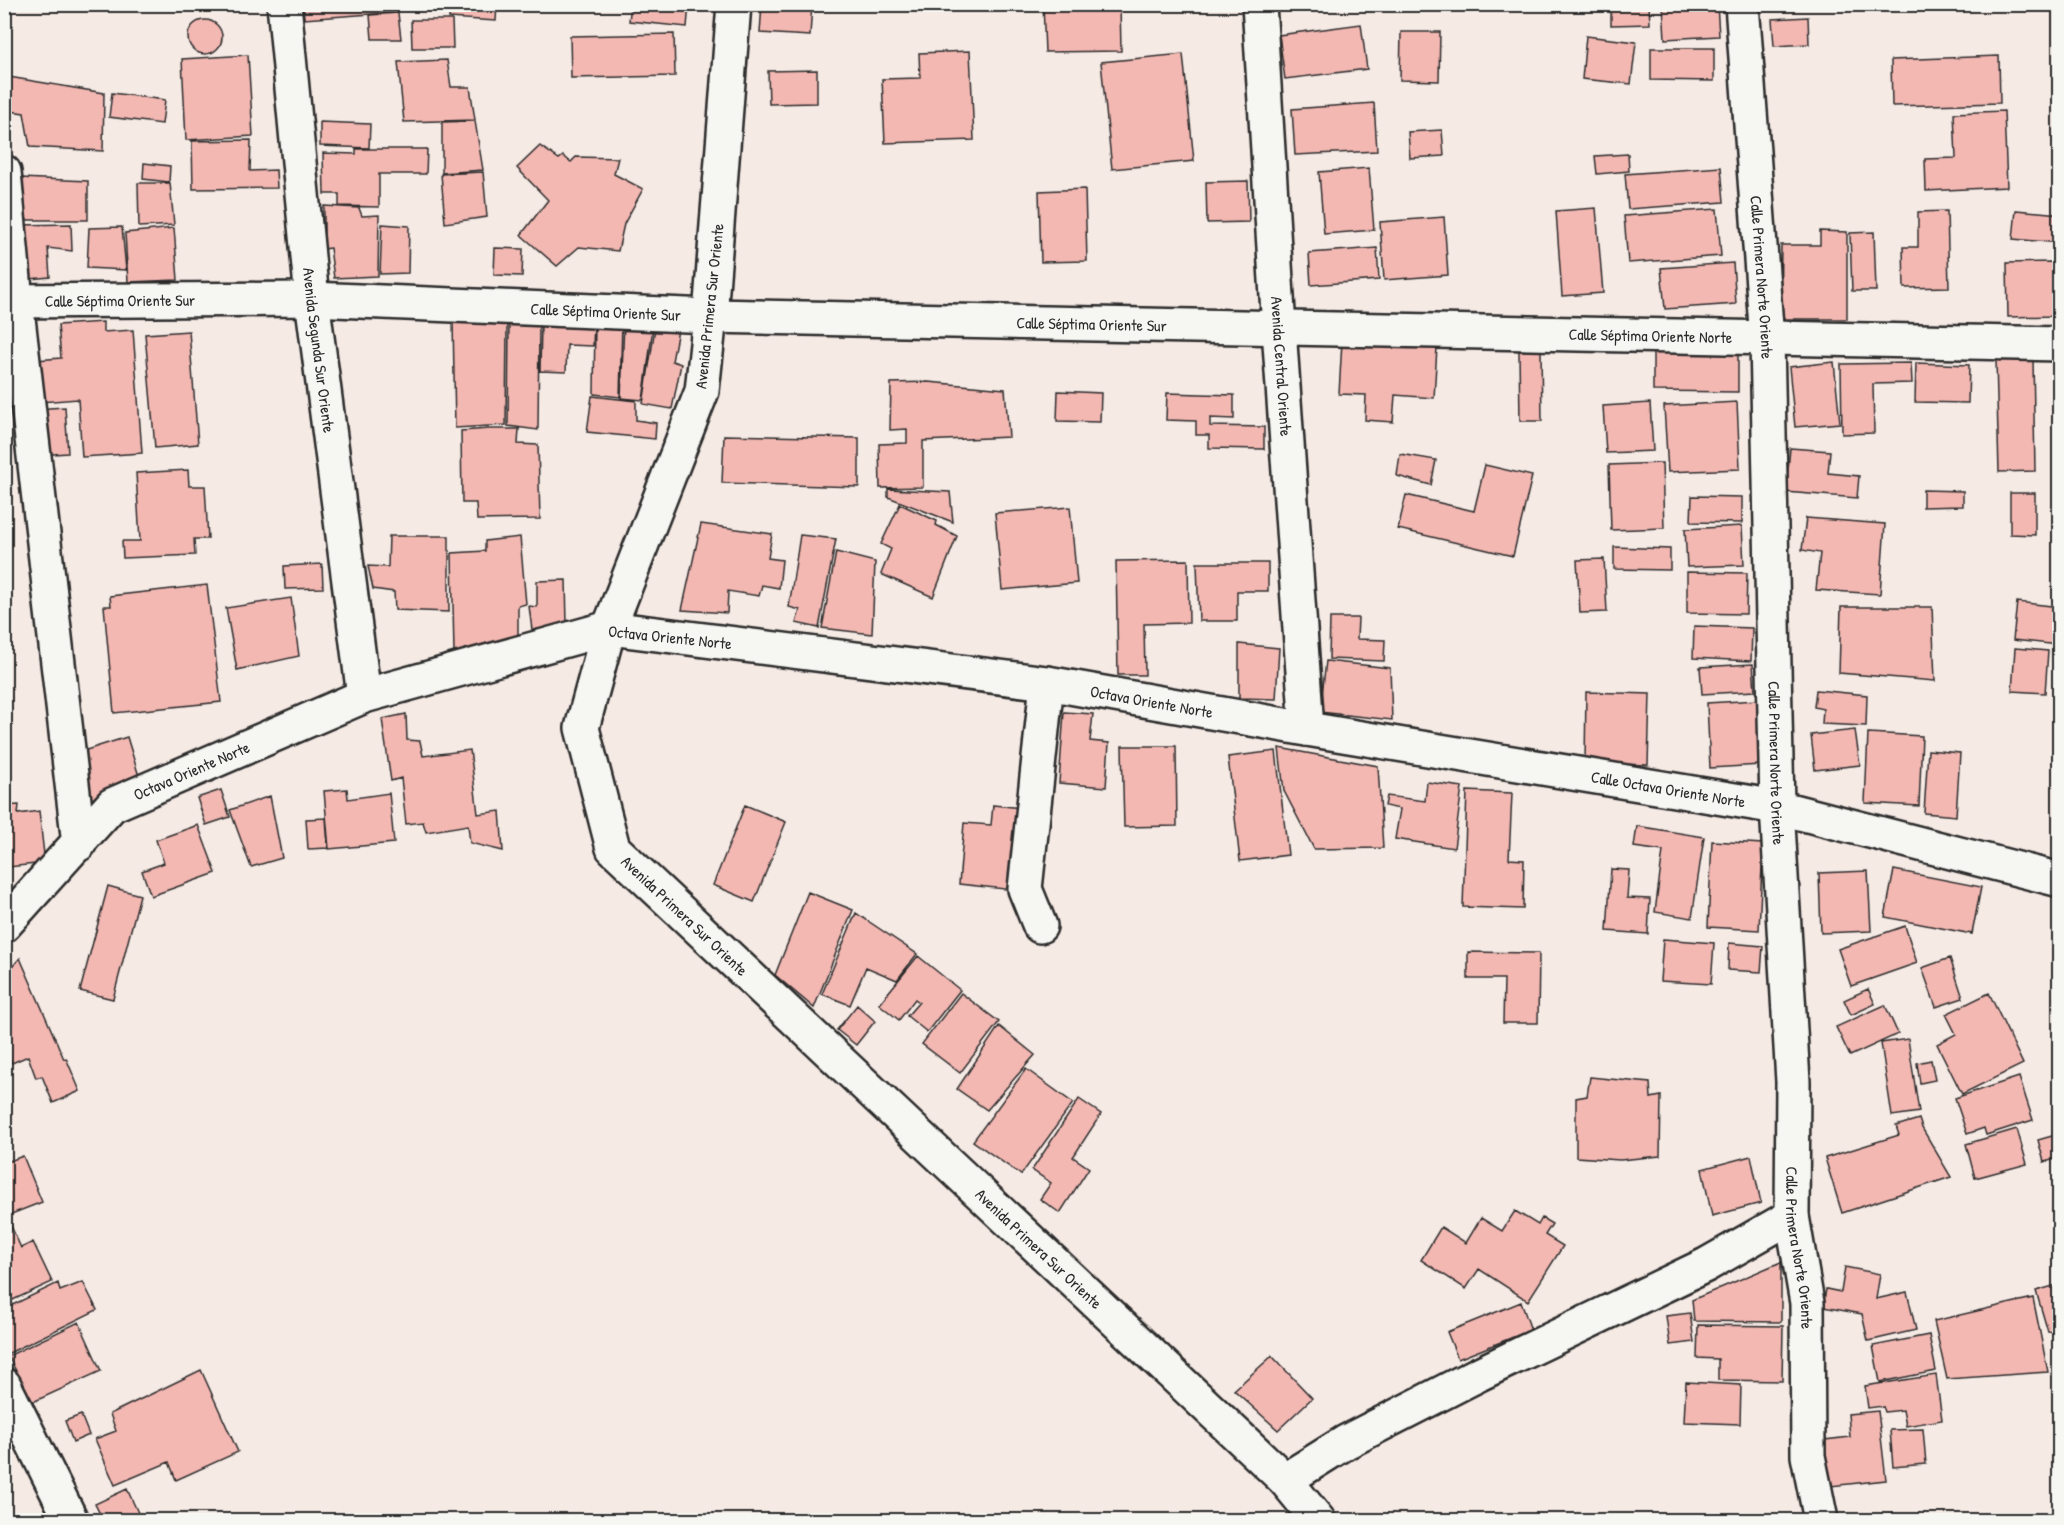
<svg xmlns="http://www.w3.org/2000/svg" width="2064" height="1525" font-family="'Patrick Hand',sans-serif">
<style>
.building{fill:#f4b8b3;stroke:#2b2b2b;stroke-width:1.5}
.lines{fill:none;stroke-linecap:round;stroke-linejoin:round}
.minor-casing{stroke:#2b2b2b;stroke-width:38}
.minor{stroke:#f6f6f2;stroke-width:33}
.labels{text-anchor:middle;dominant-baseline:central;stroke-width:4.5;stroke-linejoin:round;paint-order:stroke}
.street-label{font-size:16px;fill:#2b2b2b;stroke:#f6f6f2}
</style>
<rect width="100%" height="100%" fill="#f6eae5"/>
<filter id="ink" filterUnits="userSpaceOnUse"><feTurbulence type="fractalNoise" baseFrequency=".0167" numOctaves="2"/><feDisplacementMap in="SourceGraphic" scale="12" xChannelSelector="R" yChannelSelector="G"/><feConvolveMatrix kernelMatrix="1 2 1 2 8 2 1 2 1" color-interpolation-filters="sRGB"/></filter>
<g filter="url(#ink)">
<path class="building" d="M303,4H398V12L304,19Z
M450,4H497L496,21L449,18Z
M631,4H689L687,27L629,21Z
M762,4H812L810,36L760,33Z
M1043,4H1120L1121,51L1045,52Z
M1611,4H1649L1650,24L1611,25Z
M1663,4H1717L1719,36L1665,39Z
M398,13L401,39H372L370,15Z
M1808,17L1809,44L1774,46L1772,19Z
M411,20H452L453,48H412Z
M188 37a17 17 0 1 1 34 0a17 17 0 1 1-34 0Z
M1361,24L1367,69L1285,79L1279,35Z
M1401,32H1440L1439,81L1400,80Z
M674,34L675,76L571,78L570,36Z
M1586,36L1636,42L1631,84L1582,79Z
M1651,48H1714V81L1651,80Z
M970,51L974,140L885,143L882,79L920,78L919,53Z
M1183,54L1194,161L1112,169L1101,62Z
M248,55L253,136L186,140L182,59Z
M1999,56L2000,103L1892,106L1891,60Z
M447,60L451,87H470L475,120L404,122L398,62Z
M817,70V103L769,104L768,71Z
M9,77L104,93L103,151L30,147L24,113L11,111Z
M112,93L165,100L162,124L109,117Z
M1374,103L1377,151L1295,155L1292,109Z
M2004,111L2007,187L1926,191L1925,159L1956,158L1954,113Z
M475,121L483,170L442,173V122Z
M320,122L370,124L369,148L320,146Z
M1442,130L1444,156L1410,158L1408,132Z
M251,140L250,171L276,170L277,188L193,189L192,141Z
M540,146L559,159L563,156L571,162L576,157L618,158L614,174L643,189L624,224L618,251L579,247L557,266L521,235L548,200L517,168Z
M356,149H427L426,174H379V207L339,206V194H324L323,153L356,154Z
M1628,154L1629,171L1597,174L1595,156Z
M144,163L170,166L169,182L143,179Z
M1721,167L1724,202L1628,209L1625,174Z
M1369,168L1374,230L1324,234L1319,172Z
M483,172L487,217L445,223L441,174Z
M20,178L88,181V220H24Z
M1248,181L1249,222L1207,223L1206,182Z
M138,183H170L174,225L139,227Z
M1085,189L1087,261L1041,262L1039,191Z
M324,206L359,208L362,216L379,215L378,276L334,278L330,248L324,249Z
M1596,208L1603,293L1562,296L1556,211Z
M1717,209L1721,256L1628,263L1624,216Z
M2016,210L2060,214V243L2013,239Z
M1947,211L1949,287L1904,288L1903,247H1918V212Z
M1444,217L1448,275L1384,280L1380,222Z
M71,224L72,251L48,248L50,277L19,280V225Z
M382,224L409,226L408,273L380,274Z
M122,227L126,270L87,268L89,228Z
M174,228L178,280L128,282L125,233Z
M1820,231L1847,232V319H1780L1781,245H1820Z
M1874,232L1876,291H1852L1850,233Z
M495,248L523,249L522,276L494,275Z
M1377,248L1379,280L1311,285L1309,253Z
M2053,262L2054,316L2008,317L2007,263Z
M1733,263L1736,304L1665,309L1661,268Z
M453,321L507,323L506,425L455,428Z
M595,321L622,322L620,397L594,394Z
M103,322V332L133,330L142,453L82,457L78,399L40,402L36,360L61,358L58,325Z
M509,322H539L538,430L508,426Z
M594,322L593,346L567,345L566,372L540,371L541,323Z
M624,322L653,327L643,400L621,398Z
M655,328L678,330L672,361L681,364L672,409L643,404Z
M189,331L198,444L155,448L145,334Z
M1342,341L1437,347L1434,398L1395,395L1393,422L1365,420L1366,395L1339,394Z
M1541,350L1542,421H1520L1519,351Z
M1653,352L1738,354V392L1653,391Z
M2033,359L2035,471L1999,472L1996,360Z
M1834,362L1840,423L1795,427L1789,367Z
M1911,363L1912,383L1873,384L1874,433L1842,434L1841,364Z
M1916,363L1969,365L1968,403L1915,402Z
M928,382L1005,389L1009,437L923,441V487L880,488L879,444L907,443V429L890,430L891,383Z
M1058,391L1101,393L1100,422L1057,421Z
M1167,393L1234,395V419L1210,418V426L1264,427V449L1209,448V435H1196V421L1166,420Z
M592,396L636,401V420L656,423L655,439L587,432Z
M1737,402L1740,469L1668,472L1664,406Z
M1650,403L1653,451L1606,453L1603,406Z
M65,407L68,453L38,455L34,409Z
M489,429H519L518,444L538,445L540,519L477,520L476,503H462L461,431Z
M724,435L859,438V487L722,483Z
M1790,448L1830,451L1828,473L1859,476L1857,498L1786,492Z
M1400,454L1436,460L1431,485L1397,476Z
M1662,463L1664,528L1611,530L1609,465Z
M1485,465L1532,476L1513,556L1398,529L1406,495L1474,511Z
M188,470L189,486H205L208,539H194L195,555L123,558L122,541H140L136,473Z
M888,489L950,492L953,522L888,497Z
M1923,490L1963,491V506L1923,507Z
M2010,493H2035V535L2010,534Z
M1692,496L1742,497V523L1691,522Z
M900,504L937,521L936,525L957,536L933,597L881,574L891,549L881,544Z
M1070,507L1077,583L1002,590L995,513Z
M1806,518L1885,524L1880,594L1816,590L1820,553L1802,550Z
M701,524L772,534L768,558L782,560L779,588L762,585L759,596L728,591L727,613L682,610Z
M1742,526L1744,565L1687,567L1685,529Z
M800,535L836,539L819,628L796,623L800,610L789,607Z
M389,536H449V612L395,610L394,592L373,589L368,566L388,567Z
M520,537L526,604L518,606V635L454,654L452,553L485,551V541Z
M1614,547L1670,549V570L1614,569Z
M836,552L875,562L872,634L822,628Z
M1604,559L1607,612L1580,613L1577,560Z
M1188,560L1189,623L1144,624L1145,675H1118L1116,561Z
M1197,563H1268V591H1237V621H1199Z
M322,564L323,588L285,589L284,566Z
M1687,572L1747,573L1746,614L1687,613Z
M566,580L567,625L532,630L529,606L537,607V581Z
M207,585L221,702L114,713L104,606H111L110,596Z
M291,598L299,656L237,670L226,608Z
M2017,602L2060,607L2059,645L2013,640Z
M1841,607H1932L1935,681L1839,673Z
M1330,618H1358L1357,639L1385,640L1384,661L1329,659Z
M1694,626L1752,628L1751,661L1693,658Z
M1239,644L1279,648L1276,699L1239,698Z
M2015,648L2048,651L2045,693L2012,691Z
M1326,661L1390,668L1392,720L1320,712Z
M1753,664L1755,691L1702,694L1700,667Z
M1816,690L1867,695L1866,726L1822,724L1823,709L1814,707Z
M1586,692L1650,694L1648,765L1585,763Z
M1758,700L1761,765L1710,768L1707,703Z
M1064,712L1093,714L1090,741L1109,743L1106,787L1059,783Z
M406,714L407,740L420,741L423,756L470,750L478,814L500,811L503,851L470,843L468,825L426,832L423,822L406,824L401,778L391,781L382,719Z
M1855,730L1860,765L1815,770L1811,735Z
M1868,733L1922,736L1919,806L1865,803Z
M127,737L142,786L92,801L77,753Z
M1122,746H1176L1177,826L1124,827Z
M1279,748L1378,766L1383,848L1314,849L1284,791Z
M1928,750L1960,753L1956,816L1924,813Z
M1276,751L1288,855L1240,861L1228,757Z
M1427,782L1462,787L1454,848L1395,839L1400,809L1385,806L1387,796L1425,801Z
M347,789L348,799L389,793L394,843L329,849L324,791Z
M221,790L230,817L206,825L197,798Z
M1467,791L1512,793L1509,859L1524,860L1523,909L1463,907Z
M270,796L282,858L251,867L230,810Z
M19,805L18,814L39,811L45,863L8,867L4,840V806Z
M745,805L786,822L754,902L713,885Z
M993,805L1022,808L1014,890L959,884L964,823L991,825Z
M326,818L328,848L308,849L306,819Z
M198,825L216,873L151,896L142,871L164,863L156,840Z
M1637,826L1704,837L1692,918L1655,912L1663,851L1634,847Z
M1712,841L1763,844L1759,930L1708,927Z
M4,865L11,906L4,914Z
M1611,869L1629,870L1627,898L1650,899L1648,934L1607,931Z
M1894,870L1981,887L1972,934L1885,917Z
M1868,871L1871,931L1821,933L1819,873Z
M108,886L140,895L113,999L80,991Z
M808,892L853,910L814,1008L775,975Z
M856,913L917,954L897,980L866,967L850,1005L822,994Z
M1905,926L1917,963L1851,986L1838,949Z
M1663,939L1714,943L1711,984L1660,981Z
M1729,943L1763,946L1761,972L1728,970Z
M1468,952L1539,953L1538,1023H1503L1504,979H1468Z
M918,956L960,990L927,1032L907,1016L919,1002L915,999L899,1020L879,1004Z
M20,958L64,1059L66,1058L80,1091L53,1103L42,1076L36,1078L28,1056L12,1063L4,1047V976Z
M1950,958L1963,998L1936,1007L1922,968Z
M1868,989L1875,1004L1851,1015L1844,1000Z
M961,993L999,1022L960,1073L922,1044Z
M1989,993L2023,1064L1962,1094L1937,1044L1956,1034L1946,1014Z
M857,1005L875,1021L856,1045L837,1030Z
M1885,1005L1898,1034L1850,1056L1836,1027Z
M999,1026L1035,1055L987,1110L957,1089Z
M1908,1039L1919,1112L1892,1116L1881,1043Z
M1931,1060L1935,1080L1920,1083L1917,1063Z
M1026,1069L1073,1103L1021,1175L973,1141Z
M1590,1077L1650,1083L1651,1098L1661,1096L1660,1156L1620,1160L1576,1157V1098L1587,1096Z
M2019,1077L2033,1120L1986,1135L1984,1128L1967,1134L1955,1098Z
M1079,1099L1101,1114L1073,1157L1089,1168L1060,1213L1040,1199L1051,1183L1032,1170Z
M1919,1119L1922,1128L1951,1177L1842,1213L1825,1158L1899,1135L1896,1126Z
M2017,1129L2027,1164L1975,1178L1966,1144Z
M2059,1134L2060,1158L2044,1162L2038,1140Z
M23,1156L42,1202L4,1217V1163Z
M1751,1156L1761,1203L1712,1216L1702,1169Z
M1515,1211L1538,1225L1542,1218L1552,1224L1545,1235L1563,1246L1528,1301L1479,1269L1466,1289L1421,1260L1441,1227L1466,1243L1481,1218L1502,1231Z
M7,1217L21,1248L33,1242L52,1282L4,1304V1218Z
M1781,1262V1322L1694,1321L1692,1300Z
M1845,1267L1880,1274L1876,1299L1907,1292L1916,1330L1868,1341L1862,1314L1823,1307L1826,1289L1841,1292Z
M83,1282L97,1310L7,1354L4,1349V1309L58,1283L60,1291Z
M2060,1284V1329L2048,1332L2036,1291Z
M2033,1298L2048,1372L1947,1379L1934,1321Z
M1521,1302L1531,1330L1458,1359L1447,1332Z
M1690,1313L1694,1342L1670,1345L1666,1316Z
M79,1322L101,1371L33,1402L8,1356Z
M1698,1325L1783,1326L1782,1381L1718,1380V1359L1697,1358Z
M1929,1335L1936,1371L1880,1382L1873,1346Z
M1272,1356L1312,1398L1278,1430L1234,1390Z
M201,1370L238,1452L176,1480L169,1462L115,1485L95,1439L116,1431L110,1414Z
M1936,1375L1942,1420L1906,1426L1903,1410L1885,1412L1883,1406L1868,1408L1865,1386Z
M1686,1382L1741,1385L1740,1424L1684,1422Z
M1878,1411L1886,1480L1821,1487L1816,1441L1850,1437L1848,1414Z
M81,1415L89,1435L73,1442L65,1421Z
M1923,1429L1926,1464L1893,1467L1890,1430Z
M127,1489L140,1517L133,1520H103L95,1504Z
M1893,1514L1894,1520H1847Z"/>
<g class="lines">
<defs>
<g id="minor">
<path id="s1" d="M284,4L312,299L364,696"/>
<path id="s2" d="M734,4L710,316L702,391L609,628L582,728L613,848L1285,1480L1318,1520"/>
<path id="s3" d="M1259,4L1279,329L1307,729"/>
<path id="s4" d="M1742,4L1767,340L1777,807L1793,1082L1792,1216L1807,1303L1808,1456L1821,1520"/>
<path d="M4,172L16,301L79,844"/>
<path id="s5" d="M4,301L312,299L710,316L2060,344"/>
<path id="s6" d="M4,925L112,805L364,696L609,628L1047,683L1307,729L1777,807L2060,880"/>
<path d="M1040,926L1025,889L1047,683"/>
<path d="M4,1385L71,1520"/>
<path d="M1285,1480L1346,1442L1479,1374L1706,1265L1792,1216"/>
</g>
</defs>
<use href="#minor" class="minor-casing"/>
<use href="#minor" class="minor"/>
</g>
</g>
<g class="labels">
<g class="street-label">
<text stroke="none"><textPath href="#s4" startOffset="274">Calle Primera Norte Oriente</textPath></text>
<text stroke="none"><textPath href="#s5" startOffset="116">Calle Séptima Oriente Sur</textPath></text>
<text transform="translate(709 306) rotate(-84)">Avenida Primera Sur Oriente</text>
<text stroke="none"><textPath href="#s5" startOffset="602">Calle Séptima Oriente Sur</textPath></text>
<text stroke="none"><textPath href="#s5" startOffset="1088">Calle Séptima Oriente Sur</textPath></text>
<text stroke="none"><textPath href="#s5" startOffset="1647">Calle Séptima Oriente Norte</textPath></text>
<text stroke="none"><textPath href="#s1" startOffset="348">Avenida Segunda Sur Oriente</textPath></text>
<text stroke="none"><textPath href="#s3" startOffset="363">Avenida Central Oriente</textPath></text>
<text transform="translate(670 637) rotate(6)">Octava Oriente Norte</text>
<text stroke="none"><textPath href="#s6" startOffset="1238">Octava Oriente Norte</textPath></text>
<text stroke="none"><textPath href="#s4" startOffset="760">Calle Primera Norte Oriente</textPath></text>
<text stroke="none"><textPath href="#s6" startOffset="248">Octava Oriente Norte</textPath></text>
<text stroke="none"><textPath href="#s6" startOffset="1762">Calle Octava Oriente Norte</textPath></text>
<text stroke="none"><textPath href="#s2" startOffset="969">Avenida Primera Sur Oriente</textPath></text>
<text stroke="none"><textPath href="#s2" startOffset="1455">Avenida Primera Sur Oriente</textPath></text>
<text stroke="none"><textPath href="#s4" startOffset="1246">Calle Primera Norte Oriente</textPath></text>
</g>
</g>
<rect width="2064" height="1525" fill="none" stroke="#f6f6f2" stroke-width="24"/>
<rect x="12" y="12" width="2040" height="1501" fill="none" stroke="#2b2b2b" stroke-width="2" filter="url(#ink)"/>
</svg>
